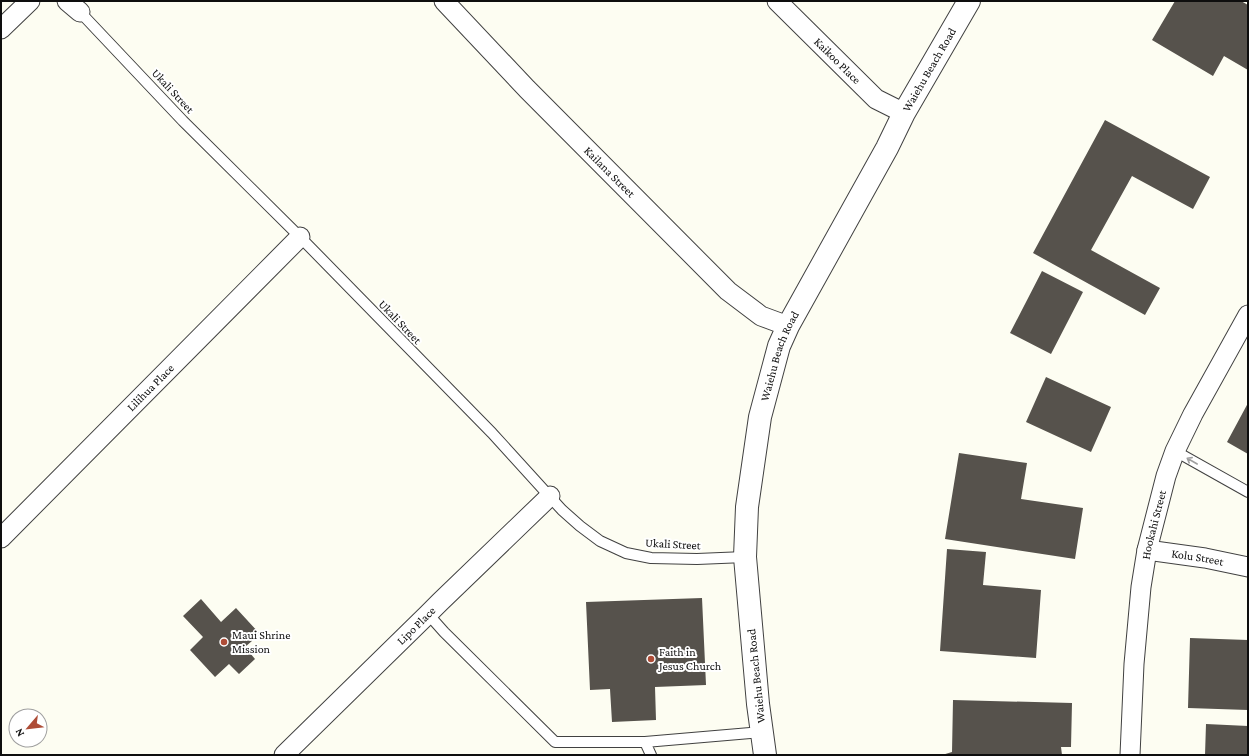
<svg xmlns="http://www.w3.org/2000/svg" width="1249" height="756" font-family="'Crimson Pro',serif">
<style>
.building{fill:#56524c}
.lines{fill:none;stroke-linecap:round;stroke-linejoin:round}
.service-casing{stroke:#414141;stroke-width:12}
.minor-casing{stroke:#414141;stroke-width:21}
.tertiary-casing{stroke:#414141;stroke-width:24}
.service{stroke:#fff;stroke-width:10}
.minor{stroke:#fff;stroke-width:19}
.tertiary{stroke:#fff;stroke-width:22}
.oneway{stroke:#9f9f9f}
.poi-dot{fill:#ae4d37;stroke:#fff;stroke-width:1.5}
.labels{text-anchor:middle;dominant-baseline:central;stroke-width:4;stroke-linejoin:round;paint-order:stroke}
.street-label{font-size:12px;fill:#0e0e0e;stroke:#fff}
.poi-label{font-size:12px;fill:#0e0e0e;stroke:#fff;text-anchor:start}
</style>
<rect width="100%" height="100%" fill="#fdfdf2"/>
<path class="building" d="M1175,1H1241L1248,5V70L1224,56L1213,76L1152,40Z
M1105,120L1210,177L1193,209L1132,176L1091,250L1160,288L1145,315L1033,253Z
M1042,271L1083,292L1051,354L1010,333Z
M1046,377L1111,407L1091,452L1026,422Z
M1248,403V454L1227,442Z
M959,453L1027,463L1021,499L1083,508L1075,559L945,539Z
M947,549L986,552L983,585L1041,590L1036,658L940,651Z
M702,598L706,685L655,687L656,720L612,722L610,689L590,690L586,602Z
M201,599L221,622L236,608L260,634L245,647L255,659L239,674L229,664L215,677L190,650L203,637L183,616Z
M1190,638L1248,640V710L1188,708Z
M953,700L1072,703L1071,747H1061L1062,755H942L952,752Z
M1206,724L1248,726V755H1205Z"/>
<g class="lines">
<defs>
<path id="service" d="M80,12L183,121L300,237L492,433L562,510L580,526L600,541L626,553L651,558L697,559L745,557
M1175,451L1248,492
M428,614L444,632L555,742H645L762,732
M645,742L651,755"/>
<g id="minor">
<path d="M67,1L80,12"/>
<path id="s1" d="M444,1L527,89L728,291L761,316L788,326"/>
<path id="s2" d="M777,1L876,99L904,113"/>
<path d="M1,29L30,1"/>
<path id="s3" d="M1,538L300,237"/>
<path id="s4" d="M1147,550L1205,558L1248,567"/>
<path id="s5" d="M284,755L428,614L440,602L550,496"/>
<path id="s6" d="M1130,755L1134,664L1141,587L1147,550L1166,476L1175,451L1193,414L1248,315"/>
</g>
<g id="tertiary">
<path id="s7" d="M765,755L758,704L745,557L747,507L760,417L779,346L788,326L887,148L904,113L969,1"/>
</g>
</defs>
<use href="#service" class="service-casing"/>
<use href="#minor" class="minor-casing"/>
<use href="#tertiary" class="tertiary-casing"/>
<use href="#service" class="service"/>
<use href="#minor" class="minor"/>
<use href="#tertiary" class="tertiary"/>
</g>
<defs><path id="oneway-shaft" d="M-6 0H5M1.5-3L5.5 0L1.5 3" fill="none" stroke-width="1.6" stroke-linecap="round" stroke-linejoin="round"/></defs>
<use class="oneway" href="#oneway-shaft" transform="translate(1192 461) rotate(-150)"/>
<g class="poi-dot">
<circle cx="224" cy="642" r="4"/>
<circle cx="651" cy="659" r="4"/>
</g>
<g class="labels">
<g class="street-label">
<text stroke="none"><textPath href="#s2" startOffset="85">Kaikoo Place</textPath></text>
<text stroke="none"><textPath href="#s7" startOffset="728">Waiehu Beach Road</textPath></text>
<text transform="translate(173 91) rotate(47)">Ukali Street</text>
<text stroke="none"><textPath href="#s1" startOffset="238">Kailana Street</textPath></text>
<text transform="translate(400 322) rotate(46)">Ukali Street</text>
<text stroke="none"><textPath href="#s7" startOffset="404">Waiehu Beach Road</textPath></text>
<text stroke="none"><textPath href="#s3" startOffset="212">Lilihua Place</textPath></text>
<text stroke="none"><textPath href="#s6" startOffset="232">Hookahi Street</textPath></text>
<text transform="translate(673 544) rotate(3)">Ukali Street</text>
<text stroke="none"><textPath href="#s4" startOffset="51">Kolu Street</textPath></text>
<text stroke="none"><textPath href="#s5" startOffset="185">Lipo Place</textPath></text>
<text transform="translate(756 676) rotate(-96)">Waiehu Beach Road</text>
</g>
<g class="poi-label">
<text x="232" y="635">Maui Shrine<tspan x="232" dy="14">Mission</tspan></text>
<text x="659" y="652">Faith in<tspan x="659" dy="14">Jesus Church</tspan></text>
</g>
</g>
<rect width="1249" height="756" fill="none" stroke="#0e0e0e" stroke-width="4"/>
<g transform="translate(28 728) rotate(242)"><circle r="19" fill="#ffffff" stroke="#9f9f9f"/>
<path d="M0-3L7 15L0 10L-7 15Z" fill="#ae4d37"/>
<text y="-6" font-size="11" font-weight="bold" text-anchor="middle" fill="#0e0e0e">N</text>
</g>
</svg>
